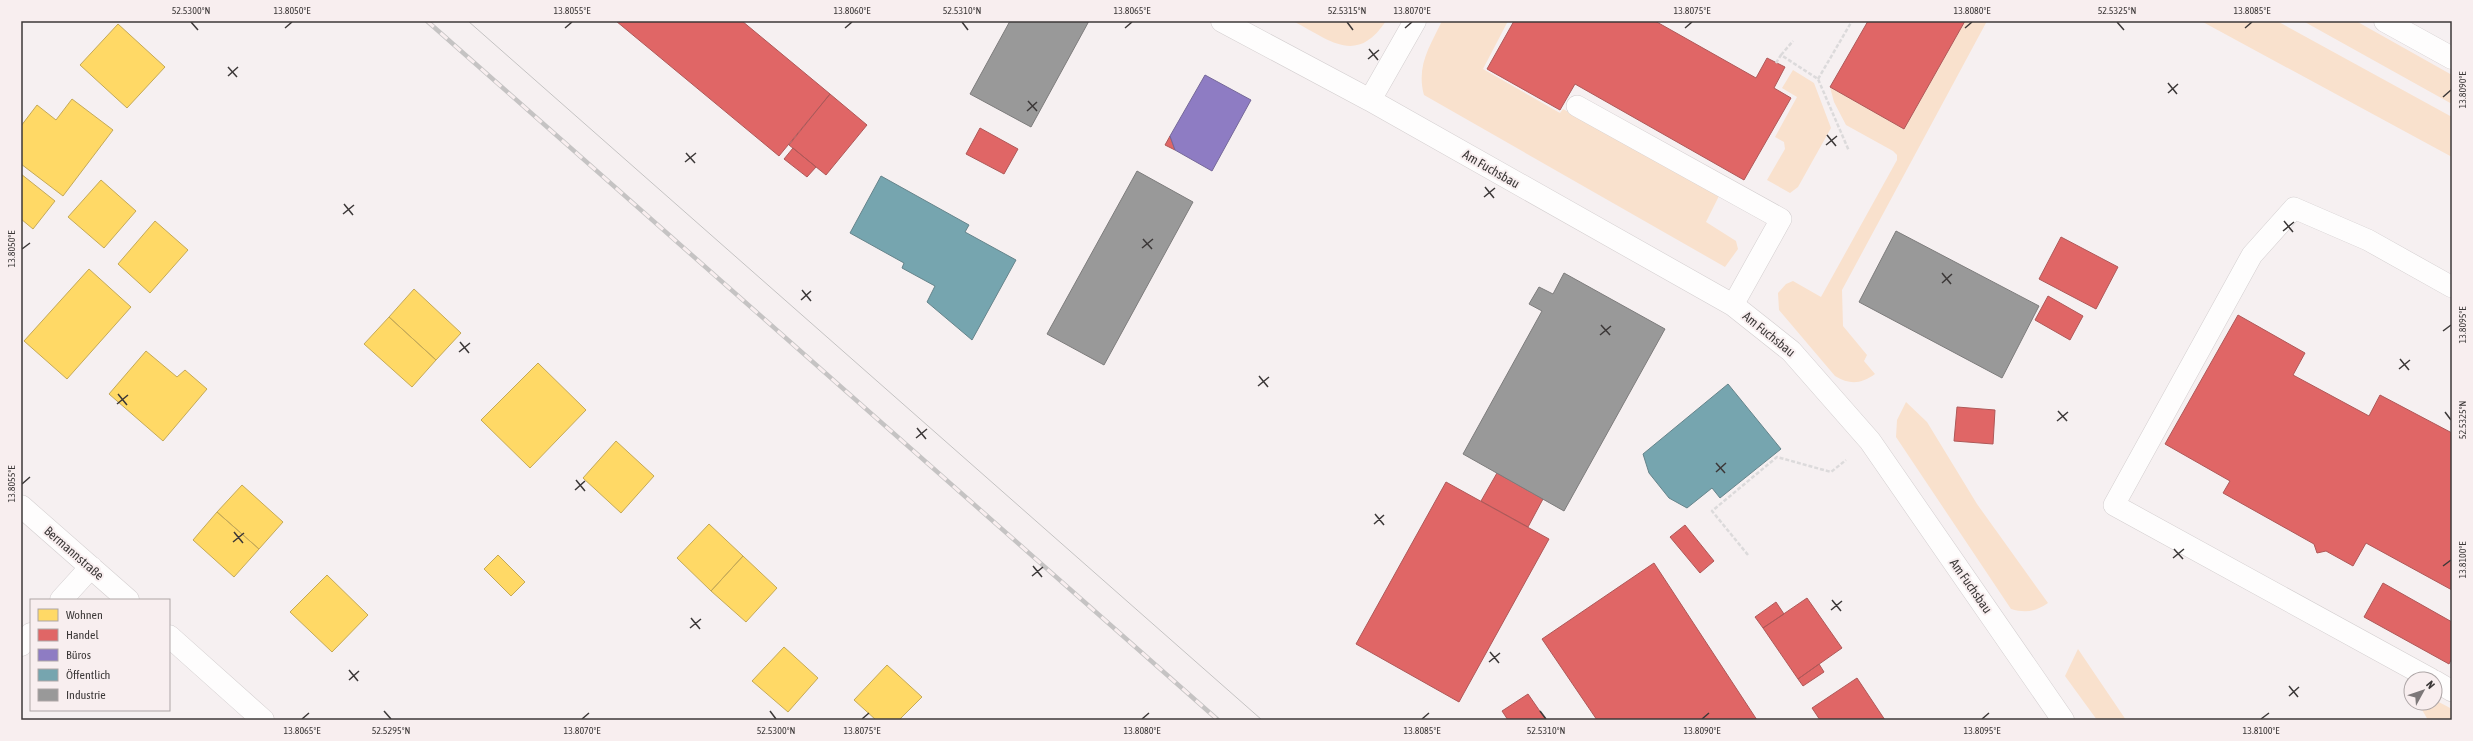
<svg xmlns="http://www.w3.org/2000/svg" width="2473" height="741" font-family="'Asap Condensed',sans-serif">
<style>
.green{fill:#f9e1cd}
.homes{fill:#ffd966;stroke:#c4a958}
.shops{fill:#e06666;stroke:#af5858}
.offices{fill:#8e7cc3;stroke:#756899}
.public{fill:#76a5af;stroke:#65848b}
.industry{fill:#999;stroke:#7d7c7c}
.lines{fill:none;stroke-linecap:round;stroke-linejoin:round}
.service-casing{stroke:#d3cecf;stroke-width:22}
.minor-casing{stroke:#d3cecf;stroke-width:23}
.tertiary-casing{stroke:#d3cecf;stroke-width:23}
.path{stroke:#dcdadb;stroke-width:2.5;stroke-dasharray:4 2;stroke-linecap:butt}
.service{stroke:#fefdfd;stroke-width:21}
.minor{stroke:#fefdfd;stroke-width:22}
.tertiary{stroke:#fefdfd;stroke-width:22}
.tram{stroke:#c5c3c3;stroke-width:1}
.rail-casing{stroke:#c5c3c3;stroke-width:4.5}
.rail{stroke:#f8eeef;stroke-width:3;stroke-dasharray:9;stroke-linecap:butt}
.ticks{fill:none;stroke:#3c3838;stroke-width:1.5}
.labels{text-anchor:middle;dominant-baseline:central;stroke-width:4;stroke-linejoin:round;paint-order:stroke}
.street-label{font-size:13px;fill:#3c3838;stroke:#f8eeef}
.neatline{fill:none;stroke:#3c3838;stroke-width:1.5}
.ticks-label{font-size:10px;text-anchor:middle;fill:#3c3838}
</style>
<rect width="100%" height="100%" fill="#f6f0f1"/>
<path class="green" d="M1293,21H1386C1356,66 1330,40 1293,21Z
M1442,21H1508L1483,69L1560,113L1563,109L1720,194L1706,222L1736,241L1738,249L1725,267L1424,95C1416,66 1430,46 1442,21Z
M1965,21H1987L1842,290L1843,326L1867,355L1864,361L1875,374C1861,384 1850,385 1835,376L1779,310L1778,293L1786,284L1793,281L1821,297L1897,160V155L1893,151L1846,125L1834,102L1830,87L1904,129Z
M2201,21H2277L2452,117V157Z
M2303,21H2356L2452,75V104Z
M1793,70L1814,83L1831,128L1798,187L1790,193L1767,180L1785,149L1784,142L1775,137L1797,97L1782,88Z
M1906,402L1927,422L1977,504L2048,603C2035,612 2025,613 2011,609L1896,437L1897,420Z
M2078,649L2126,720H2097L2065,676Z
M2435,700L2452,709V720H2428L2418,703H2435Z"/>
<path class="homes" d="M118,24L165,67L127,108L80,65Z
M72,99L113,130L63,196L21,164V126L37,105L56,120Z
M21,174L55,201L33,229L21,219Z
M101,180L136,211L104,248L68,217Z
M155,221L188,250L150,293L118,264Z
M89,269L131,307L67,379L24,341Z
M414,289L461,333L436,360L389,317Z
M389,317L436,360L412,387L364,344Z
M146,351L177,377L185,370L207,389L163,441L109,394Z
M538,363L586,410L530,468L481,420Z
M616,441L654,476L621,513L583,478Z
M242,485L283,522L259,549L217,512Z
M217,512L259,549L234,577L193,540Z
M709,524L743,556L711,591L677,558Z
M498,555L525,582L511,596L484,569Z
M743,556L777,588L746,622L711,591Z
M327,575L368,615L332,652L290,612Z
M784,647L818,678L788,712L752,681Z
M887,665L922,697L899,720H876L854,700Z"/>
<path class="shops" d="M616,21H742L830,94L779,156Z
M1514,21H1655L1756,78L1767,58L1785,67L1774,88L1791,98L1744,180L1575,84L1560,110L1487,69Z
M1868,21H1965L1904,129L1830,87Z
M830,94L867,125L826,175L789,145Z
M980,128L1018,149L1004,174L966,154Z
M1170,136L1175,150L1165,145Z
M793,148L816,167L807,177L784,159Z
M2061,237L2118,267L2096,309L2039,279Z
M2048,296L2083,316L2070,340L2035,320Z
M2238,315L2305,353L2293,375L2369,416L2380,395L2452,433V590L2366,543L2353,566L2326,551L2317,553L2314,544L2223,493L2230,481L2165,444Z
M1957,407L1995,410L1993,444L1954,441Z
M1497,473L1543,499L1528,527L1481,501Z
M1446,482L1549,539L1459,702L1356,644Z
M1685,525L1714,561L1700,573L1670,537Z
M1654,563L1757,720H1597L1542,639Z
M2383,583L2452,622V658L2449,664L2364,617Z
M1807,598L1842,648L1798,679L1763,628Z
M1776,602L1784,614L1763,628L1755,617Z
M1819,664L1824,672L1803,686L1798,679Z
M1857,678L1885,720H1820L1812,708Z
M1528,694L1546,720H1508L1502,711Z"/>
<path class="offices" d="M1205,75L1251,100L1212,171L1175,150L1170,136Z"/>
<path class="public" d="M881,176L969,225L965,232L1016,260L972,340L927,302L935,286L902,268L904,263L850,233Z
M1728,384L1781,449L1720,498L1712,488L1687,508L1669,498L1649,473L1643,454Z"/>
<path class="industry" d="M1010,21H1089L1031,127L970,94Z
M1137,171L1193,202L1104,365L1047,334Z
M1896,231L2039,306L2002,378L1859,302Z
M1564,273L1665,329L1564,511L1463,454L1542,311L1529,304L1539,287L1553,294Z"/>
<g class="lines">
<defs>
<path id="service" d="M1577,106L1781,219L1733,305
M2431,679L2114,505L2252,255L2294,208L2368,240L2452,287
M2435,681L2452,691"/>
<path id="minor" d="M1222,21L1370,100L1733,305L1791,351L1870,441L2063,720
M1370,100L1415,21
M21,506L128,600
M61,600L91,567
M169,636L263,720
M21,645L31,634"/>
<path id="tertiary" d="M2385,21L2452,58"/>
</defs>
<use href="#service" class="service-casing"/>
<use href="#minor" class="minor-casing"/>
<use href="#tertiary" class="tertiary-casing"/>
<path class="path" d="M1781,55L1793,41
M1776,63L1781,55L1818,79L1849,151
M1818,79L1852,21
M1748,555L1712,511L1777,457L1831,472L1846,460"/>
<use href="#service" class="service"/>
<use href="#minor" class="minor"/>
<use href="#tertiary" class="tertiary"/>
<path class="tram" d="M468,21L1262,720"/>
<defs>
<path id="rail" d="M427,21L1218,720"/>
</defs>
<use href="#rail" class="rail-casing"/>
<use href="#rail" class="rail"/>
</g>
<path class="ticks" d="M191,22L198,30M962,22L968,30M1347,22L1353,30M2117,22L2124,30M285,28L292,22M565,28L572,22M845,28L852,22M1125,28L1132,22M1405,28L1412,22M1685,28L1692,22M1965,28L1972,22M2245,28L2252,22M1369,49L1378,60M1368,59L1379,50M228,67L237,77M228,76L238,67M2168,83L2177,94M2168,93L2178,84M2443,97L2451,90M1028,101L1037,111M1027,111L1037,102M1827,135L1836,146M1826,145L1837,136M686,153L695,163M685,162L696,153M1485,187L1494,198M1484,197L1495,188M344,204L353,215M343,214L354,205M2284,221L2293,232M2283,231L2294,222M1143,239L1152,249M1142,248L1153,239M22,249L30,243M1942,273L1951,284M1942,283L1952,274M802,290L811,301M801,300L811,291M1601,325L1610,335M2443,331L2451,325M1600,335L1611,326M460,342L469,353M459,352L470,343M2400,359L2409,370M2399,369L2410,360M1259,376L1268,387M1258,386L1269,377M118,394L127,405M117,404L128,395M2058,411L2067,421M2445,412L2451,420M2057,421L2068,412M917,428L926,439M916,438L927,429M1716,463L1725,473M1716,472L1726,463M576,480L585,491M22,484L30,477M575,490L585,481M1375,514L1384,525M1374,524L1384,515M234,532L243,543M233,542L244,533M2174,549L2183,559M2173,558L2184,549M1033,566L1042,577M2443,566L2451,560M1032,576L1043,567M1832,600L1841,611M1831,610L1842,601M691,618L700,629M690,628L701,619M1490,652L1499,663M1489,662L1500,653M349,670L358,681M349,680L359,671M2289,686L2298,697M2289,696L2299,687M384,711L391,719M770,711L776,719M1540,711L1546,719M302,719L309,713M582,719L589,713M862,719L869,713M1142,719L1149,713M1422,719L1429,713M1702,719L1709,713M1982,719L1989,713M2261,719L2269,713"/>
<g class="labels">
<g class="street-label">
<text transform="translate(1491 169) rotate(30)">Am Fuchsbau</text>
<text transform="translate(1769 334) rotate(39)">Am Fuchsbau</text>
<text transform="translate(74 553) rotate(41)">Bermannstraße</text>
<text transform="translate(1971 586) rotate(55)">Am Fuchsbau</text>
</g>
</g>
<rect width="2473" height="741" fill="none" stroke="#f8eeef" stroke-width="44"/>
<rect x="30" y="599" width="140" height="112" fill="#f8eeef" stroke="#ada5a6"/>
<rect x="38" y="609" width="20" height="12" fill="#ffd966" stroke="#ada5a6"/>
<text x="66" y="619" font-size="12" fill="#3c3838">Wohnen</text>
<rect x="38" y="629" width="20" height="12" fill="#e06666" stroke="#ada5a6"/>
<text x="66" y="639" font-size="12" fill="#3c3838">Handel</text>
<rect x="38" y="649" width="20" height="12" fill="#8e7cc3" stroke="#ada5a6"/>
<text x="66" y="659" font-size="12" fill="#3c3838">Büros</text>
<rect x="38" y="669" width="20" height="12" fill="#76a5af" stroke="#ada5a6"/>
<text x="66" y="679" font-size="12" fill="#3c3838">Öffentlich</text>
<rect x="38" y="689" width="20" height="12" fill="#999999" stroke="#ada5a6"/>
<text x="66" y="699" font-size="12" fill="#3c3838">Industrie</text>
<g transform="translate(2423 691) rotate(50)"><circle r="19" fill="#f8eeef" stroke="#ada5a6"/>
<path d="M0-3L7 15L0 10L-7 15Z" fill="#7d7879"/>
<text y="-6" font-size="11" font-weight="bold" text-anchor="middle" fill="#3c3838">N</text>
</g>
<rect x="22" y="22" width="2429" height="697" class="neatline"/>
<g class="ticks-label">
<text x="191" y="14">52.5300°N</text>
<text x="292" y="14">13.8050°E</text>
<text x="572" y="14">13.8055°E</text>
<text x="852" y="14">13.8060°E</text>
<text x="962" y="14">52.5310°N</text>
<text x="1132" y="14">13.8065°E</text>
<text x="1347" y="14">52.5315°N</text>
<text x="1412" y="14">13.8070°E</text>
<text x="1692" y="14">13.8075°E</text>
<text x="1972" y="14">13.8080°E</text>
<text x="2117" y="14">52.5325°N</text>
<text x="2252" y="14">13.8085°E</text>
<text transform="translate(2462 90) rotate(-90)" y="4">13.8090°E</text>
<text transform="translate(11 249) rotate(-90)" y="4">13.8050°E</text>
<text transform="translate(2462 325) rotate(-90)" y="4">13.8095°E</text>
<text transform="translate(2462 420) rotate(-90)" y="4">52.5325°N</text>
<text transform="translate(11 484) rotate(-90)" y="4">13.8055°E</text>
<text transform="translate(2462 560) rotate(-90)" y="4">13.8100°E</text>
<text x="302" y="734">13.8065°E</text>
<text x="391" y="734">52.5295°N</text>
<text x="582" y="734">13.8070°E</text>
<text x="776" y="734">52.5300°N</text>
<text x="862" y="734">13.8075°E</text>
<text x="1142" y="734">13.8080°E</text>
<text x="1422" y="734">13.8085°E</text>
<text x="1546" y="734">52.5310°N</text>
<text x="1702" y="734">13.8090°E</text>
<text x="1982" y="734">13.8095°E</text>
<text x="2261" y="734">13.8100°E</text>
</g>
</svg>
